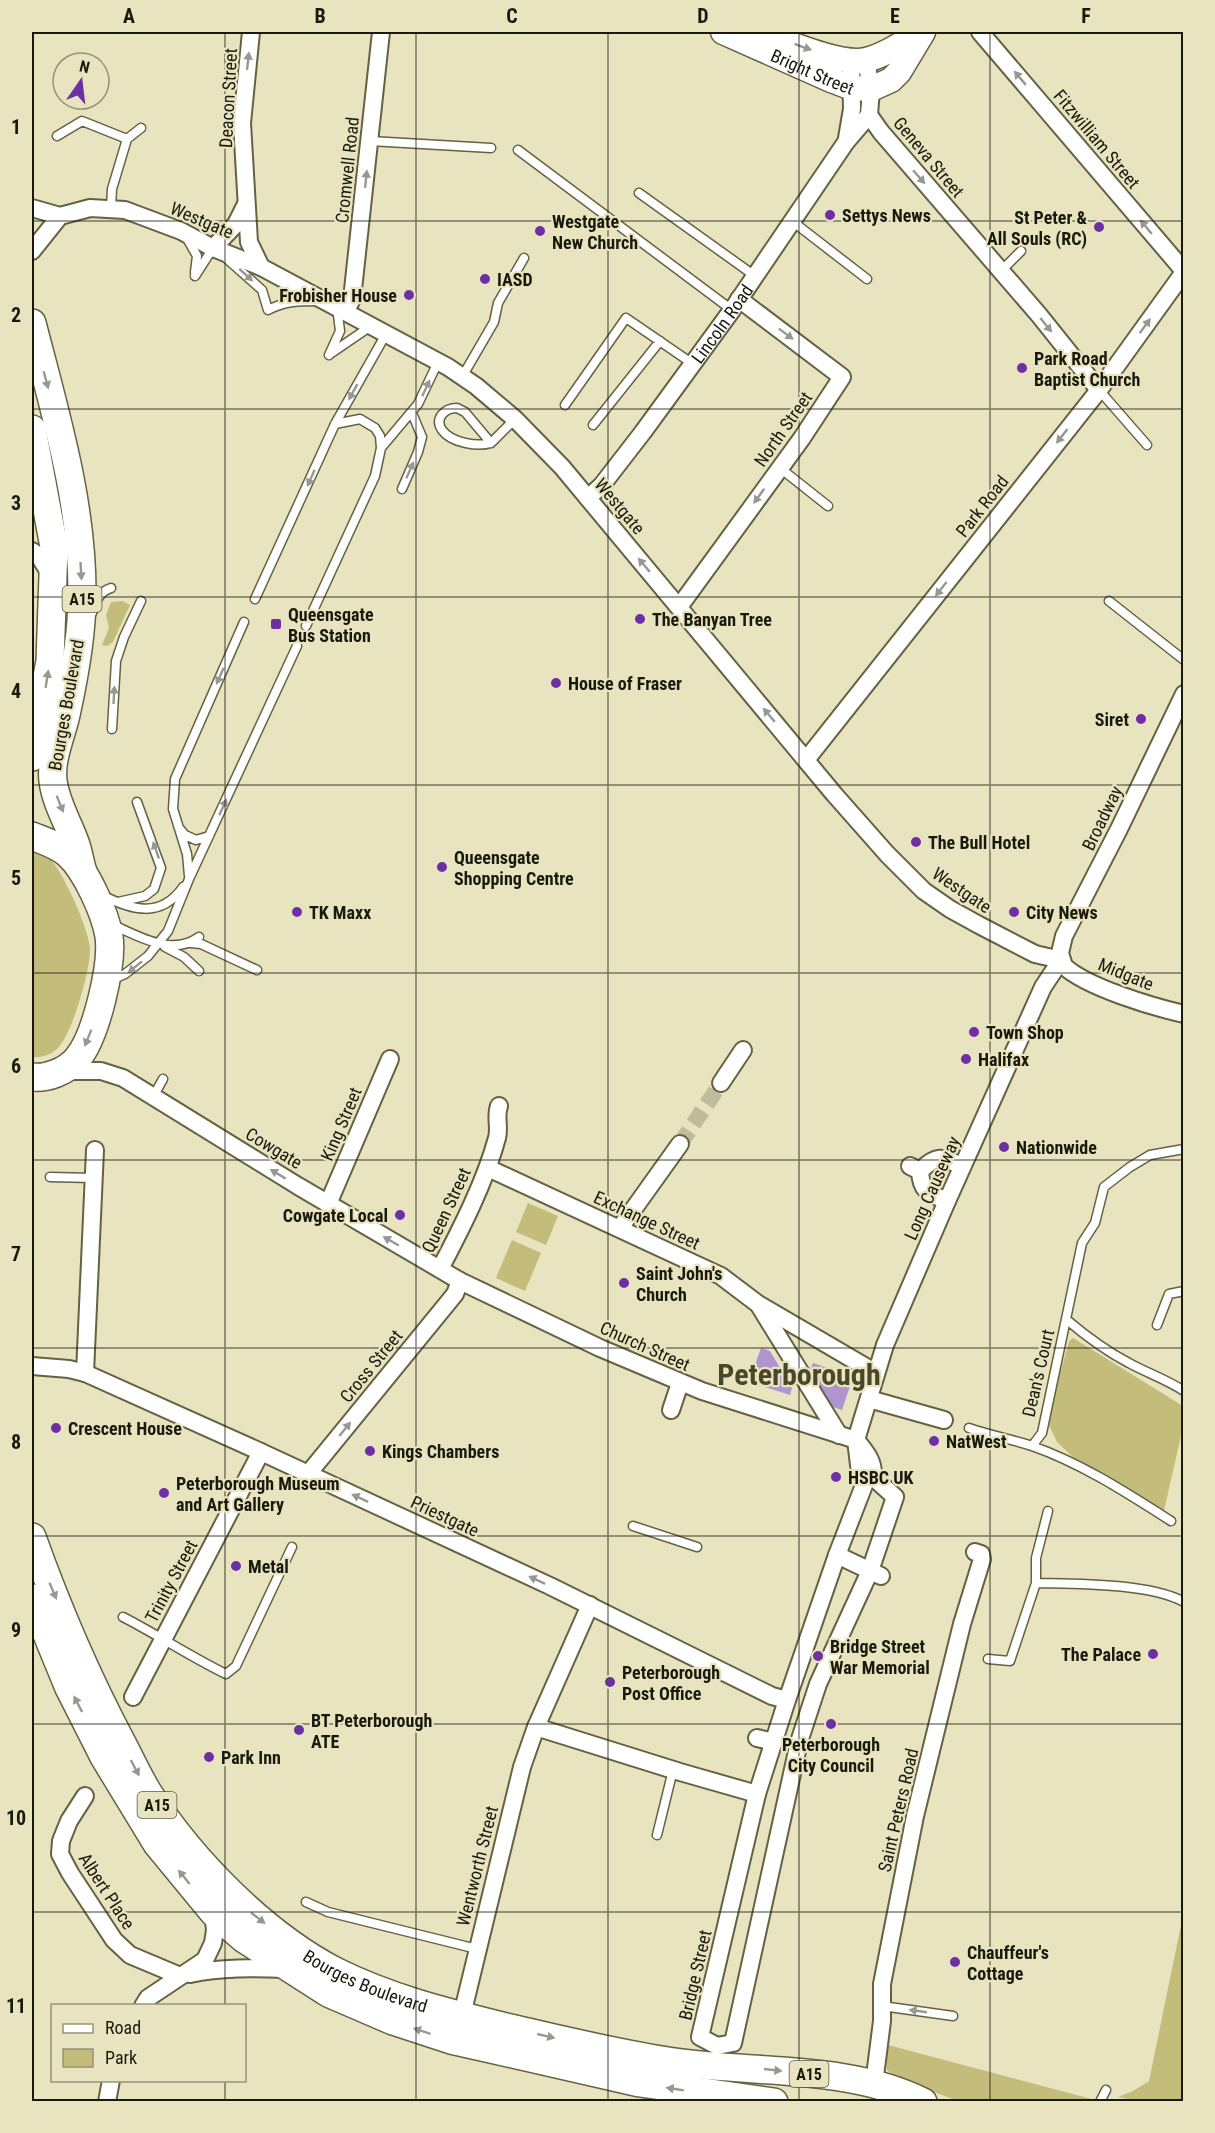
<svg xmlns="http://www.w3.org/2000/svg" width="1215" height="2133" font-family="'Roboto Condensed',sans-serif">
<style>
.green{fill:#c4bc7a}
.water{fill:#af94cf}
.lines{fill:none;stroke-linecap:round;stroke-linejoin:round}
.street-tunnel{stroke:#bfbb9c;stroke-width:16;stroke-dasharray:16 8;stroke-linecap:butt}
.lane-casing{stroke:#656142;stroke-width:11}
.street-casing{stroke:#656142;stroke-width:20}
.secondary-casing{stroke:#656142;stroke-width:27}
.primary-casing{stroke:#656142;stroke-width:30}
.lane{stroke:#fff;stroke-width:8}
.street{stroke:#fff;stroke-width:16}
.secondary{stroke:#fff;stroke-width:24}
.primary{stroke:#fff;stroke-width:27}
.oneway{fill:#989892}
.grid{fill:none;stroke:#1b190d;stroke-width:1.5;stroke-opacity:0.55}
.poi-dot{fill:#6f2fa4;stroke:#e8e4c0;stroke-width:2}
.labels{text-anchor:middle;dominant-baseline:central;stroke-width:4.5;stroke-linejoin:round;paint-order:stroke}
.shield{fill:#e8e4c0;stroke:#585643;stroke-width:1.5}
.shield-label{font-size:16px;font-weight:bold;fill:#1b190d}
.street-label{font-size:18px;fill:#1b190d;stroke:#e8e4c0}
.poi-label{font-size:18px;font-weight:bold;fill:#1b190d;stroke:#e8e4c0;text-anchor:start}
.town-label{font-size:30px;font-weight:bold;fill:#4a4728;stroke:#e8e4c0}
.neatline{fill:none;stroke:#1b190d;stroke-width:2}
.grid-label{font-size:20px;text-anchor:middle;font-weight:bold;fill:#1b190d}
</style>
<rect width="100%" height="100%" fill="#e8e4c0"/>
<path class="green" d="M123,601L130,605L113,642L107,646L102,645L109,628L106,615L111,602Z
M32,848C37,850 44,851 48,856C63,871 88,927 90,948C91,969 72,1035 57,1049C51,1055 40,1058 32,1057Z
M528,1203L558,1216L546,1245L516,1232Z
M512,1240L541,1253L525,1291L496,1278Z
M1073,1338L1183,1406V1427L1163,1515L1081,1465L1057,1442L1047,1421L1069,1341Z
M1181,1925L1184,1926L1183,2101H1136L1118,2097L1133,2091L1149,2081Z
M888,2045L1099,2101H958L896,2078L887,2070L885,2055Z"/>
<path class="water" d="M761,1348L770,1351L792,1388L790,1395L749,1382Z
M813,1363L853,1377L842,1410L833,1407L810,1371Z"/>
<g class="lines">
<path class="street-tunnel" d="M680,1144L721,1083"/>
<defs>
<path id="lane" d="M57,136L82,121L127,139
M127,139L141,128
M370,141L491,148
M518,150L732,310
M639,193L755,276
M111,208L112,189L127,139
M792,221L867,279
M188,240L197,256L195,272
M227,259L262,290L268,310C285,301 300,301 318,301
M1001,271L1021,251
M195,276L213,248L215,249
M330,354L371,326
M329,355L340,331L337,307
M462,377L494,322L498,303L524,258
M1099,390L1147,445
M565,405L626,318L693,364
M457,408L465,412L491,443C478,447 451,443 442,430C434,418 445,408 457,408Z
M593,425L660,341
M491,443L515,419
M381,448L418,404L438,362
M780,468L828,506
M402,489L418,452L422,437L412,413
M255,599L335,424L386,334
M1109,601L1184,660
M92,613C96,601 99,592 111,588
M306,626L375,476L381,448L380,436L375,428L360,419L335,424
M112,729L116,661L124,637L141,601
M180,829L185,835L196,840L209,836
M189,876L187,854L173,809L175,779L244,622
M102,895C131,910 161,919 183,887
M118,902L145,896L154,889L161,868L137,802
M111,924C138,936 172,957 199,937
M191,943L201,944L257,970
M165,947L184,957L199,971
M111,980L125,974L148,956L168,931L189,879L297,646
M153,1097L163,1079
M50,1177L93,1178
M1067,1320C1087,1337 1106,1351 1129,1363C1147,1373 1166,1379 1184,1391
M1157,1325L1169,1294L1184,1291
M969,1428C989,1435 1011,1439 1032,1446C1081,1463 1127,1493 1171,1521
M1032,1446L1042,1433L1082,1243L1095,1223L1104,1187L1130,1167L1150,1155L1184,1149
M1048,1511L1036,1558V1583C1076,1584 1149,1583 1184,1602
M633,1526L697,1547
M123,1617C158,1635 191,1657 226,1674L236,1666L292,1547
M988,1659L1010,1661L1036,1583
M657,1835L673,1770
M306,1902L328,1912L477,1949
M882,2006L953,2016
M1100,2102L1106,2090"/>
<g id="street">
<path d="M251,32L242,123L249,242L261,267"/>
<path d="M980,32L1184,271"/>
<path d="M869,115L881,132L1039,315L1099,390"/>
<path d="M847,138L852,109L851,61"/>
<path d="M32,208L60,216"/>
<path d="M213,248L236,224L246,204"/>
<path d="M32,251L60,216L90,208L125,210L181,231L213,248L261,267L448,367L476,386L515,419L562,467L834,794L887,854L924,891L950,909L979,925L1035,954L1061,960"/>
<path d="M346,311L352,299L381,32"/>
<path id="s1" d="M588,498L602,485L643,432L732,310L846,142L869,115L871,89L866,60"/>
<path d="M32,551L39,556L52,577"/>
<path d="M679,607L802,438L842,377L739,299"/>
<path d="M1184,694L1119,829L1064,936L1060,953L1064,966C1086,987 1153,1007 1184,1014"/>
<path d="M806,760L1099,390L1184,272"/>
<path d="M64,1071H101L123,1078L298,1186L460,1281L600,1348L702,1391L856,1440"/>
<path d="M721,1083L743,1050"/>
<path d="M910,1166L920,1171C937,1154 942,1157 962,1166"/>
<path d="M488,1168L721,1276L758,1304L876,1373"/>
<path d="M920,1171C921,1192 929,1193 947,1201"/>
<path d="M328,1204L390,1059"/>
<path d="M620,1228L680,1144"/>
<path d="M440,1269C461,1229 485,1182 497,1138C500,1127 495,1117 499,1106"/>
<path d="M760,1307L839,1435"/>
<path d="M32,1366L69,1369L85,1373L261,1452L550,1586L772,1696L787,1700"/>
<path d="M85,1373L95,1150"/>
<path d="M869,1399L944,1420"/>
<path d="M671,1410L680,1383"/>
<path d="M856,1440C866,1452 874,1461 873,1477L866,1480L837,1555L787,1700L757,1794L700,2037L717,2046L733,2043L799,1742L818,1684L870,1571L895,1497L873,1477"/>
<path d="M308,1474L455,1294L460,1281"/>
<path d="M866,1480L860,1473L856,1440L885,1345L947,1201L1043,987L1061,960"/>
<path d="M837,1555L881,1576"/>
<path d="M133,1697L261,1452"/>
<path d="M536,1727L680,1772L757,1794"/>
<path d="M757,1738L774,1742"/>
<path d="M85,1796L69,1821L61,1841L60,1854L70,1873L114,1940L130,1955L180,1976"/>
<path d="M190,1974C221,1967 254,1968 286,1969"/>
<path d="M143,2006L148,1998L205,1960L213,1943L215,1930L213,1912"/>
<path d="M462,2015L522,1767L536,1727L590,1605"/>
<path d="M874,2084L882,2021V1984L915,1816L962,1624L982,1559L981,1554L975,1552"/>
<path d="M107,2102L111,2080"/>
</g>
<g id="secondary">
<path id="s2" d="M723,32L831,80L852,88L871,89L891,80L899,72L923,32"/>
<path d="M758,32C785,41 840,66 866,60C886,55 904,42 921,32"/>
</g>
<g id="primary">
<path d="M32,323C55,413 83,503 82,597C82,634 75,673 67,710C63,732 50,758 53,781C56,804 69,824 76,845C79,854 80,863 83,872"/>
<path d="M32,429L54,547L50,661L32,757"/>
<path d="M32,836C44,841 58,845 68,854C86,870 105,913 109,936C113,965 96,1037 77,1059C67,1071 47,1079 32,1077"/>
<path id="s3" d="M32,1537C57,1607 87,1677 122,1743C131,1760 139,1778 149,1794C192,1861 264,1934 335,1971C391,1999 450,2013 510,2028C563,2040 615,2053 668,2061C749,2074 848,2064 923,2102"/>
<path d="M32,1598L69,1688L104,1757L157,1844L213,1912L244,1939L328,1993L393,2021L451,2040L640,2083L774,2102"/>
</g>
</defs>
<use href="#lane" class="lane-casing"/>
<use href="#street" class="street-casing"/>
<use href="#secondary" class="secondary-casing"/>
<use href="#primary" class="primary-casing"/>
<use href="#lane" class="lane"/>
<use href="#street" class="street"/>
<use href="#secondary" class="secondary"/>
<use href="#primary" class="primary"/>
</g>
<defs><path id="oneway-solid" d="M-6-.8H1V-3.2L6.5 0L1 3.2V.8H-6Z" transform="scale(1.5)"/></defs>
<g class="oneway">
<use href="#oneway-solid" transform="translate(803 47) rotate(20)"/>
<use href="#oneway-solid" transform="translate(248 61) rotate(-84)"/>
<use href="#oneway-solid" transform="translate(1020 78) rotate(-130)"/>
<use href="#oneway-solid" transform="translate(919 177) rotate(49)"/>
<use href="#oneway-solid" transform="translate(366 179) rotate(-84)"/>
<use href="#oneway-solid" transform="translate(1146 227) rotate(-130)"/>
<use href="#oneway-solid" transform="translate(246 275) rotate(42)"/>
<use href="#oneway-solid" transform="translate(1046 325) rotate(51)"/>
<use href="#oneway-solid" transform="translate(1145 326) rotate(-54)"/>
<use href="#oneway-solid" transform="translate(786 334) rotate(37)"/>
<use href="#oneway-solid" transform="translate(46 380) rotate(75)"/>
<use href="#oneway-solid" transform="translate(426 388) rotate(-65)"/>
<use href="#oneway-solid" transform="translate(353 392) rotate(119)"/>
<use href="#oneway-solid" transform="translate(1062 436) rotate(128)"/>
<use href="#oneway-solid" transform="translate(410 470) rotate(-66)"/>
<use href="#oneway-solid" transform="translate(311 478) rotate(114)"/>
<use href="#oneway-solid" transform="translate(759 496) rotate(126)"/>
<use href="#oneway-solid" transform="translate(644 565) rotate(-130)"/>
<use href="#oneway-solid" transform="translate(81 571) rotate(87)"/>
<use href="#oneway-solid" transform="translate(941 589) rotate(128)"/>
<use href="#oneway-solid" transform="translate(220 676) rotate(114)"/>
<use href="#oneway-solid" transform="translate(47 679) rotate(-81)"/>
<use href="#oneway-solid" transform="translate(114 695) rotate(-87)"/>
<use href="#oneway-solid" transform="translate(769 715) rotate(-130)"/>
<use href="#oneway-solid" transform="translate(60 804) rotate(68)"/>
<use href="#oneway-solid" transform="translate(223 807) rotate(-65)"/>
<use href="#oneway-solid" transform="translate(156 850) rotate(-109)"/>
<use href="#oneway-solid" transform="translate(135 967) rotate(141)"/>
<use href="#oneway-solid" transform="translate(88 1038) rotate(112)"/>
<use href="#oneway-solid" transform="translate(278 1174) rotate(-149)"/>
<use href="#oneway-solid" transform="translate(391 1241) rotate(-150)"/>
<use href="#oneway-solid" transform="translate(345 1429) rotate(-51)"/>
<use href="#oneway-solid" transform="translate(360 1498) rotate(-155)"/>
<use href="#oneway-solid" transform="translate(537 1580) rotate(-155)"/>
<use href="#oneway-solid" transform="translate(53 1591) rotate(67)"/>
<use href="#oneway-solid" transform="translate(78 1704) rotate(-117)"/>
<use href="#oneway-solid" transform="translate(135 1768) rotate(62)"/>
<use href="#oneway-solid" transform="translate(184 1877) rotate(-129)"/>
<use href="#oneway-solid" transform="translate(258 1918) rotate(38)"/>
<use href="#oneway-solid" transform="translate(918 2011) rotate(-172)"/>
<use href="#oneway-solid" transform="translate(422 2031) rotate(-162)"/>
<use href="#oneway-solid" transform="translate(546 2036) rotate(13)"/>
<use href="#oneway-solid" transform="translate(773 2070) rotate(6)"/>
<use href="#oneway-solid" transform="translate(675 2089) rotate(-171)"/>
</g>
<path class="grid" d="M225,32V2006M416,32V2102M608,32V2102M799,32V2102M990,32V2102M32,221H1184M32,409H1184M32,597H1184M32,785H1184M32,973H1184M32,1160H1184M32,1348H1184M32,1536H1184M32,1724H1184M32,1912H1184M225,2080V2102"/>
<g class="poi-dot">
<circle cx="830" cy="215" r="6"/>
<circle cx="1099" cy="227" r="6"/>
<circle cx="540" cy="231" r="6"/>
<circle cx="485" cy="279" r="6"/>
<circle cx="409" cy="295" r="6"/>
<circle cx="1022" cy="368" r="6"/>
<circle cx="640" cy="619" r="6"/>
<rect x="270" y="618" width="12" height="12" rx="3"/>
<circle cx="556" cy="683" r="6"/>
<circle cx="1141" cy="719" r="6"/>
<circle cx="916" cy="842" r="6"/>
<circle cx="442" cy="867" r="6"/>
<circle cx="297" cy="912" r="6"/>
<circle cx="1014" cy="912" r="6"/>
<circle cx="974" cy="1032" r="6"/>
<circle cx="966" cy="1059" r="6"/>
<circle cx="1004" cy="1147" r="6"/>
<circle cx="400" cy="1215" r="6"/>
<circle cx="624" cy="1283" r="6"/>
<circle cx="56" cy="1428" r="6"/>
<circle cx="934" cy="1441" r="6"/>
<circle cx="370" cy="1451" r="6"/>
<circle cx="836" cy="1477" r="6"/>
<circle cx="164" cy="1493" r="6"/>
<circle cx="236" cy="1566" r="6"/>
<circle cx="1153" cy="1654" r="6"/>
<circle cx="818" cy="1656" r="6"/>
<circle cx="610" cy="1682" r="6"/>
<circle cx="831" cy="1724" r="6"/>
<circle cx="299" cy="1730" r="6"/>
<circle cx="209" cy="1757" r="6"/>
<circle cx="955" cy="1962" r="6"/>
</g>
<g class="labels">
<g class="shield">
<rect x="62.5" y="586" width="39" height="26" rx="4.5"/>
<rect x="137.5" y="1792" width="39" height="26" rx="4.5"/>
<rect x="789.5" y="2061" width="39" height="26" rx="4.5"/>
</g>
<g class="shield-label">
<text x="82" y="599">A15</text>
<text x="157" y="1805">A15</text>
<text x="809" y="2074">A15</text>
</g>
<g class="street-label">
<text stroke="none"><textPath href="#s2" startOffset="98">Bright Street</textPath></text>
<text transform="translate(228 98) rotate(-87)">Deacon Street</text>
<text transform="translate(1097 139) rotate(50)">Fitzwilliam Street</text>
<text transform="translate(929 157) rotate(50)">Geneva Street</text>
<text transform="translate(347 170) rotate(-84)">Cromwell Road</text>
<text transform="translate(202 220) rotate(23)">Westgate</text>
<text stroke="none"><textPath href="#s1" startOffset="220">Lincoln Road</textPath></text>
<text transform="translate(783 429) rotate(-55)">North Street</text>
<text transform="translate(620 506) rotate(50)">Westgate</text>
<text transform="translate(982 506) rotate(-52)">Park Road</text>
<text transform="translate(66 705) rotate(-80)">Bourges Boulevard</text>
<text transform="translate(1102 818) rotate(-64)">Broadway</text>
<text transform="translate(962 890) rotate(34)">Westgate</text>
<text transform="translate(1126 974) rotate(22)">Midgate</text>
<text transform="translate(341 1124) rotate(-67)">King Street</text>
<text transform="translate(274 1148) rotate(31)">Cowgate</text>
<text transform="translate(932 1188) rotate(-66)">Long Causeway</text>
<text transform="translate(446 1210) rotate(-65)">Queen Street</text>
<text transform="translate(647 1220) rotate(25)">Exchange Street</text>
<text transform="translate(645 1346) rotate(24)">Church Street</text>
<text transform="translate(371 1366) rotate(-51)">Cross Street</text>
<text transform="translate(1038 1373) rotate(-77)">Dean's Court</text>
<text transform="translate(445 1516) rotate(25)">Priestgate</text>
<text transform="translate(171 1581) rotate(-62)">Trinity Street</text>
<text transform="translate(898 1810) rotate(-77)">Saint Peters Road</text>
<text transform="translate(477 1866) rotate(-76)">Wentworth Street</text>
<text transform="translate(107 1891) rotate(57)">Albert Place</text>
<text transform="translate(695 1975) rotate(-77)">Bridge Street</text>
<text stroke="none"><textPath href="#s3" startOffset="574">Bourges Boulevard</textPath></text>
</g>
<g class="poi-label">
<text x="842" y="215">Settys News</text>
<text x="1087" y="217" text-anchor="end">St Peter &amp;<tspan x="1087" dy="21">All Souls (RC)</tspan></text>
<text x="552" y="221">Westgate<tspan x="552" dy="21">New Church</tspan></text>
<text x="497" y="279">IASD</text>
<text x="397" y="295" text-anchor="end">Frobisher House</text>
<text x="1034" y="358">Park Road<tspan x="1034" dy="21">Baptist Church</tspan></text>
<text x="288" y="614">Queensgate<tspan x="288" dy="21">Bus Station</tspan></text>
<text x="652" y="619">The Banyan Tree</text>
<text x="568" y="683">House of Fraser</text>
<text x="1129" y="719" text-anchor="end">Siret</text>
<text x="928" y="842">The Bull Hotel</text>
<text x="454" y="857">Queensgate<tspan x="454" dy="21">Shopping Centre</tspan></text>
<text x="309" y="912">TK Maxx</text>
<text x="1026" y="912">City News</text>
<text x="986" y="1032">Town Shop</text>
<text x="978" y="1059">Halifax</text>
<text x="1016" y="1147">Nationwide</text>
<text x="388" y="1215" text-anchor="end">Cowgate Local</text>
<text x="636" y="1273">Saint John's<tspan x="636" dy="21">Church</tspan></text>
<text x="68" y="1428">Crescent House</text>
<text x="946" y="1441">NatWest</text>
<text x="382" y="1451">Kings Chambers</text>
<text x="848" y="1477">HSBC UK</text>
<text x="176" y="1483">Peterborough Museum<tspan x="176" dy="21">and Art Gallery</tspan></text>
<text x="248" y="1566">Metal</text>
<text x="830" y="1646">Bridge Street<tspan x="830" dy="21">War Memorial</tspan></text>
<text x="1141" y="1654" text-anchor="end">The Palace</text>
<text x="622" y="1672">Peterborough<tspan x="622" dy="21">Post Office</tspan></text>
<text x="311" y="1720">BT Peterborough<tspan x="311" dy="21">ATE</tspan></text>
<text x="831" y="1744" text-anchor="middle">Peterborough<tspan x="831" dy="21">City Council</tspan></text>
<text x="221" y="1757">Park Inn</text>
<text x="967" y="1952">Chauffeur's<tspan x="967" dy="21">Cottage</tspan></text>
</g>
<g class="town-label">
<text x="799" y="1374">Peterborough</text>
</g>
</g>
<rect width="1215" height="2133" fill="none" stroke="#e8e4c0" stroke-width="66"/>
<rect x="51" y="2004" width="195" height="78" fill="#e8e4c0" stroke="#969378" stroke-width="1.5"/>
<rect x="63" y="2024" width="30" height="9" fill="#ffffff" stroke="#969378" stroke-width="1.5"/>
<text x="105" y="2034" font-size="18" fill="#1b190d">Road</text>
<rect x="63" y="2049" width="30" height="18" fill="#c4bc7a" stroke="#969378" stroke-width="1.5"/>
<text x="105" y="2064" font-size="18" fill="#1b190d">Park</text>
<g transform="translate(81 81) rotate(14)"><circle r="28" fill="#e8e4c0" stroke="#969378" stroke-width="1.5"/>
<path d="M0-4.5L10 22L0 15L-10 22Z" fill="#6f2fa4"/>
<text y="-9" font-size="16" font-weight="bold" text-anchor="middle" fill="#1b190d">N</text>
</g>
<rect x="33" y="33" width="1149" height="2067" class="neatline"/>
<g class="grid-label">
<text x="129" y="23">A</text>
<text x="320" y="23">B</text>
<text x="512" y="23">C</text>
<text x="703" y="23">D</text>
<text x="895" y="23">E</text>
<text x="1086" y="23">F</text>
<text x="16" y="134">1</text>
<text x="16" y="322">2</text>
<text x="16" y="510">3</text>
<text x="16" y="698">4</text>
<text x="16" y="885">5</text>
<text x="16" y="1073">6</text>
<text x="16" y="1261">7</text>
<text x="16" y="1449">8</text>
<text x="16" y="1637">9</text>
<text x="16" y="1825">10</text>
<text x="16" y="2013">11</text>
</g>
</svg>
